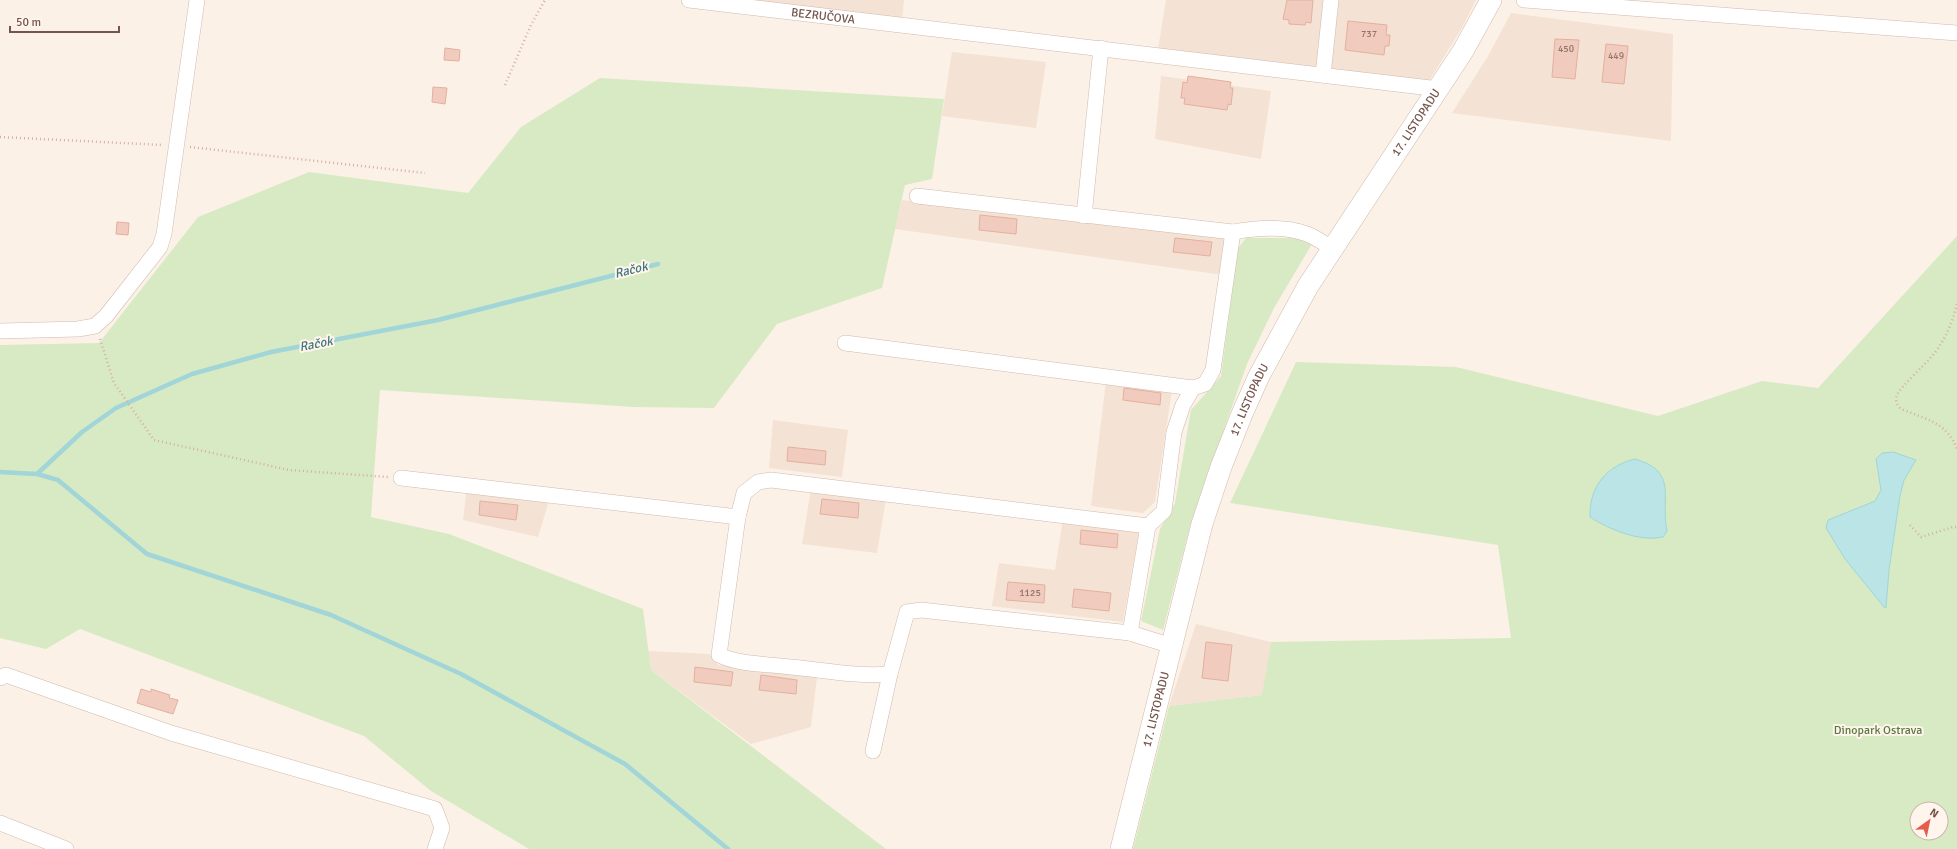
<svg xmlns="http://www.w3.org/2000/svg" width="1957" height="849" font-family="Signika,sans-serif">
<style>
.residential{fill:#f4e2d4}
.green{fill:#d8eac4;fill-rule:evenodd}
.water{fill:#bae4e5;stroke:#a1d5d7}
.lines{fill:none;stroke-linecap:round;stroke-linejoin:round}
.stream{stroke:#a1d5d7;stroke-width:4.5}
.building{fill:#f1ccbe;stroke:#e3b09e}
.street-casing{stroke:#d0b9af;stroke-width:16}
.secondary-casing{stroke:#d2b9ac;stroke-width:22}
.path{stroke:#d6afa1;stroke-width:2.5;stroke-dasharray:1 3;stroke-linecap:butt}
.street{stroke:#fff;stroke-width:15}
.secondary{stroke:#fff;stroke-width:21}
.labels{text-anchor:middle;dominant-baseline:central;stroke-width:4;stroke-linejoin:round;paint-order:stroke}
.number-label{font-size:10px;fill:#947368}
.street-label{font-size:12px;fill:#75554b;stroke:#fff5ec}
.park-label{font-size:12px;fill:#5a7a43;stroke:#fff5ec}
.water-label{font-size:13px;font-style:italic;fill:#3f777a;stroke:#fff5ec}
</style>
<rect width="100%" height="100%" fill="#fcf1e6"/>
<path class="residential" d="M723,0H904L902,21Z
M1166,0H1476L1463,26L1429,81L1157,55Z
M1511,13L1673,34L1671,141L1452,113L1488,56Z
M952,52L1046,62L1036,128L942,116Z
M1161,76L1271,91L1261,159L1155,139Z
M902,200L1227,238L1223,275L895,229Z
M1106,381L1172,390L1155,502L1143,513L1091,506Z
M773,420L848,430L842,477L769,468Z
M467,488L549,501L538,537L463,520Z
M811,489L886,499L877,553L802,544Z
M1063,519L1139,531L1123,622L992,606L999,563L1055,570Z
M1196,624L1271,642L1263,695L1169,706Z
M648,651L710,654L718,665L817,677L811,727L751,744L651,670Z"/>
<path class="green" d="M600,78L944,99L932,179L905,185L882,288L777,324L714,408L633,407L380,390L371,517L449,534L643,609L651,670L886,849H529L431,791L364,736L80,629L46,649L0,638V345L99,343L198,217L309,172L468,193L521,127Z
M1957,236V849H1133L1169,706L1262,695L1271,642L1511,638L1498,545L1230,503L1296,362L1456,367L1658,416L1762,381L1818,388ZM1917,809H1941V833H1917Z
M1246,238H1299L1312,244L1274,308L1247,364L1190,526L1163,630L1141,621L1160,529L1175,503L1191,410L1221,376L1238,248Z"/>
<path class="water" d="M1893,452L1916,460L1904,480L1900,496L1889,570L1886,608L1884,607L1845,559L1826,528L1828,520L1875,501L1881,490L1876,459L1882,453Z
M1635,459C1679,472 1660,497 1667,531L1663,537C1640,542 1610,530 1590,517C1589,487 1606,466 1635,459Z"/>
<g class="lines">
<path class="stream" d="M0,472L37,474L82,432L116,408L192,374L271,352L438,320L658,264
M37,474L58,480L147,554L331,615L461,674L625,764L728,849"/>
</g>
<path class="building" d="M1287,0H1313L1311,23L1306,22L1305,25L1289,24V20L1283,19Z
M1348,21L1387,25L1386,35H1390L1389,46H1385L1384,55L1345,50Z
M1555,39L1579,40L1575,79L1552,77Z
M1606,44L1628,46L1624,84L1602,82Z
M445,48L460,50L459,61L444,60Z
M1188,76L1231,82L1230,88H1233L1231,105L1228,104L1227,110L1184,104L1185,98H1181L1183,82L1187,83Z
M433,87L447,88L445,104L432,102Z
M980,215L1017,219L1016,234L979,230Z
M117,222L129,223L128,235L116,234Z
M1175,238L1212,242L1210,256L1173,252Z
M1124,388L1161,393L1160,405L1123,400Z
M788,447L826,451L825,465L787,461Z
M822,499L859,503L858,518L820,514Z
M480,501L518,505L516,520L479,515Z
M1081,530L1118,534L1117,548L1080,544Z
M1008,582L1045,585L1044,603L1006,600Z
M1074,589L1111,593L1109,611L1072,607Z
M1206,642L1232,645L1228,681L1202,678Z
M695,667L733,672L731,686L694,682Z
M761,675L797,680L796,694L759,690Z
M141,689L151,692V689L170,695L169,698L178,700L173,714L137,703Z"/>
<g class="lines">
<defs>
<g id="street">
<path id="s1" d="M689,0L1439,89"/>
<path d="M1524,0L1957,33"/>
<path d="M1323,75L1331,0"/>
<path d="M917,196L1233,232C1255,228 1285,226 1307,234C1315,237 1323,243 1331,247"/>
<path d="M1084,216L1101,48"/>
<path d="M0,331L78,329L95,326L106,316L160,247L164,234L197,0"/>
<path d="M845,343L1193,388L1205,384L1213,370L1233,232"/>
<path d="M401,478L738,517"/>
<path d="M1130,633L1148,526L1164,511L1174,432L1183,405L1193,388"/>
<path d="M890,674C857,677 824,670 791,667C768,664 740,665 719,655L738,517L744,493L758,482L771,480L1148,526"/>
<path d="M0,678L6,675L171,733L435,809L442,828L435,849"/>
<path d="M873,751L890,674L907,612L921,610L1130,633L1172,646"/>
<path d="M0,823L66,849"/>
</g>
<g id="secondary">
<path id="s2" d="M1121,849L1202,524L1221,467L1242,414L1259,376L1308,286L1463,51L1491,0"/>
</g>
</defs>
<use href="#street" class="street-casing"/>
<use href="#secondary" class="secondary-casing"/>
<path class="path" d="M505,85L531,25L545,0
M0,137L163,145
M190,147L425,173
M1957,304C1952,323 1945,341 1932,356C1924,366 1901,386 1897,395C1895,401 1897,405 1901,409C1925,419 1947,422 1957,449
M100,339L114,383L154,440L289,470L388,477
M1910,525L1921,537L1953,527H1957"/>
<use href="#street" class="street"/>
<use href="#secondary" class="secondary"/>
</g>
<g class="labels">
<g class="number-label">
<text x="1369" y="34">737</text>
<text x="1566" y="49">450</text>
<text x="1616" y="56">449</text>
<text x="1030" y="593">1125</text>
</g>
<g class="street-label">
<text stroke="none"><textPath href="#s1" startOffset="135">BEZRUČOVA</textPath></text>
<text stroke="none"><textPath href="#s2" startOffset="792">17. LISTOPADU</textPath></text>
<text stroke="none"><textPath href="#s2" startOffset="468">17. LISTOPADU</textPath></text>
<text stroke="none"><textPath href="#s2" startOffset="144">17. LISTOPADU</textPath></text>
</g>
<g class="park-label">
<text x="1878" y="730">Dinopark Ostrava</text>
</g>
<g class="water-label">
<text transform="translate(631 270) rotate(-14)">Račok</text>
<text transform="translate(316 344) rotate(-11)">Račok</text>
</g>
</g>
<g transform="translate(1929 821) rotate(33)"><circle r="19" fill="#fff5ec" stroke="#c8b5ac"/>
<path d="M0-3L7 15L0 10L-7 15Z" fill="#e45d4d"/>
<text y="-6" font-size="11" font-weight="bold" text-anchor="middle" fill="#75554b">N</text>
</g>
<path d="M10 26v6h109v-6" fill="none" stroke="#75554b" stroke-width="2"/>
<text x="16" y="26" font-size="12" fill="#75554b" stroke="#fff5ec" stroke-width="3" paint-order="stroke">50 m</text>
</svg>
